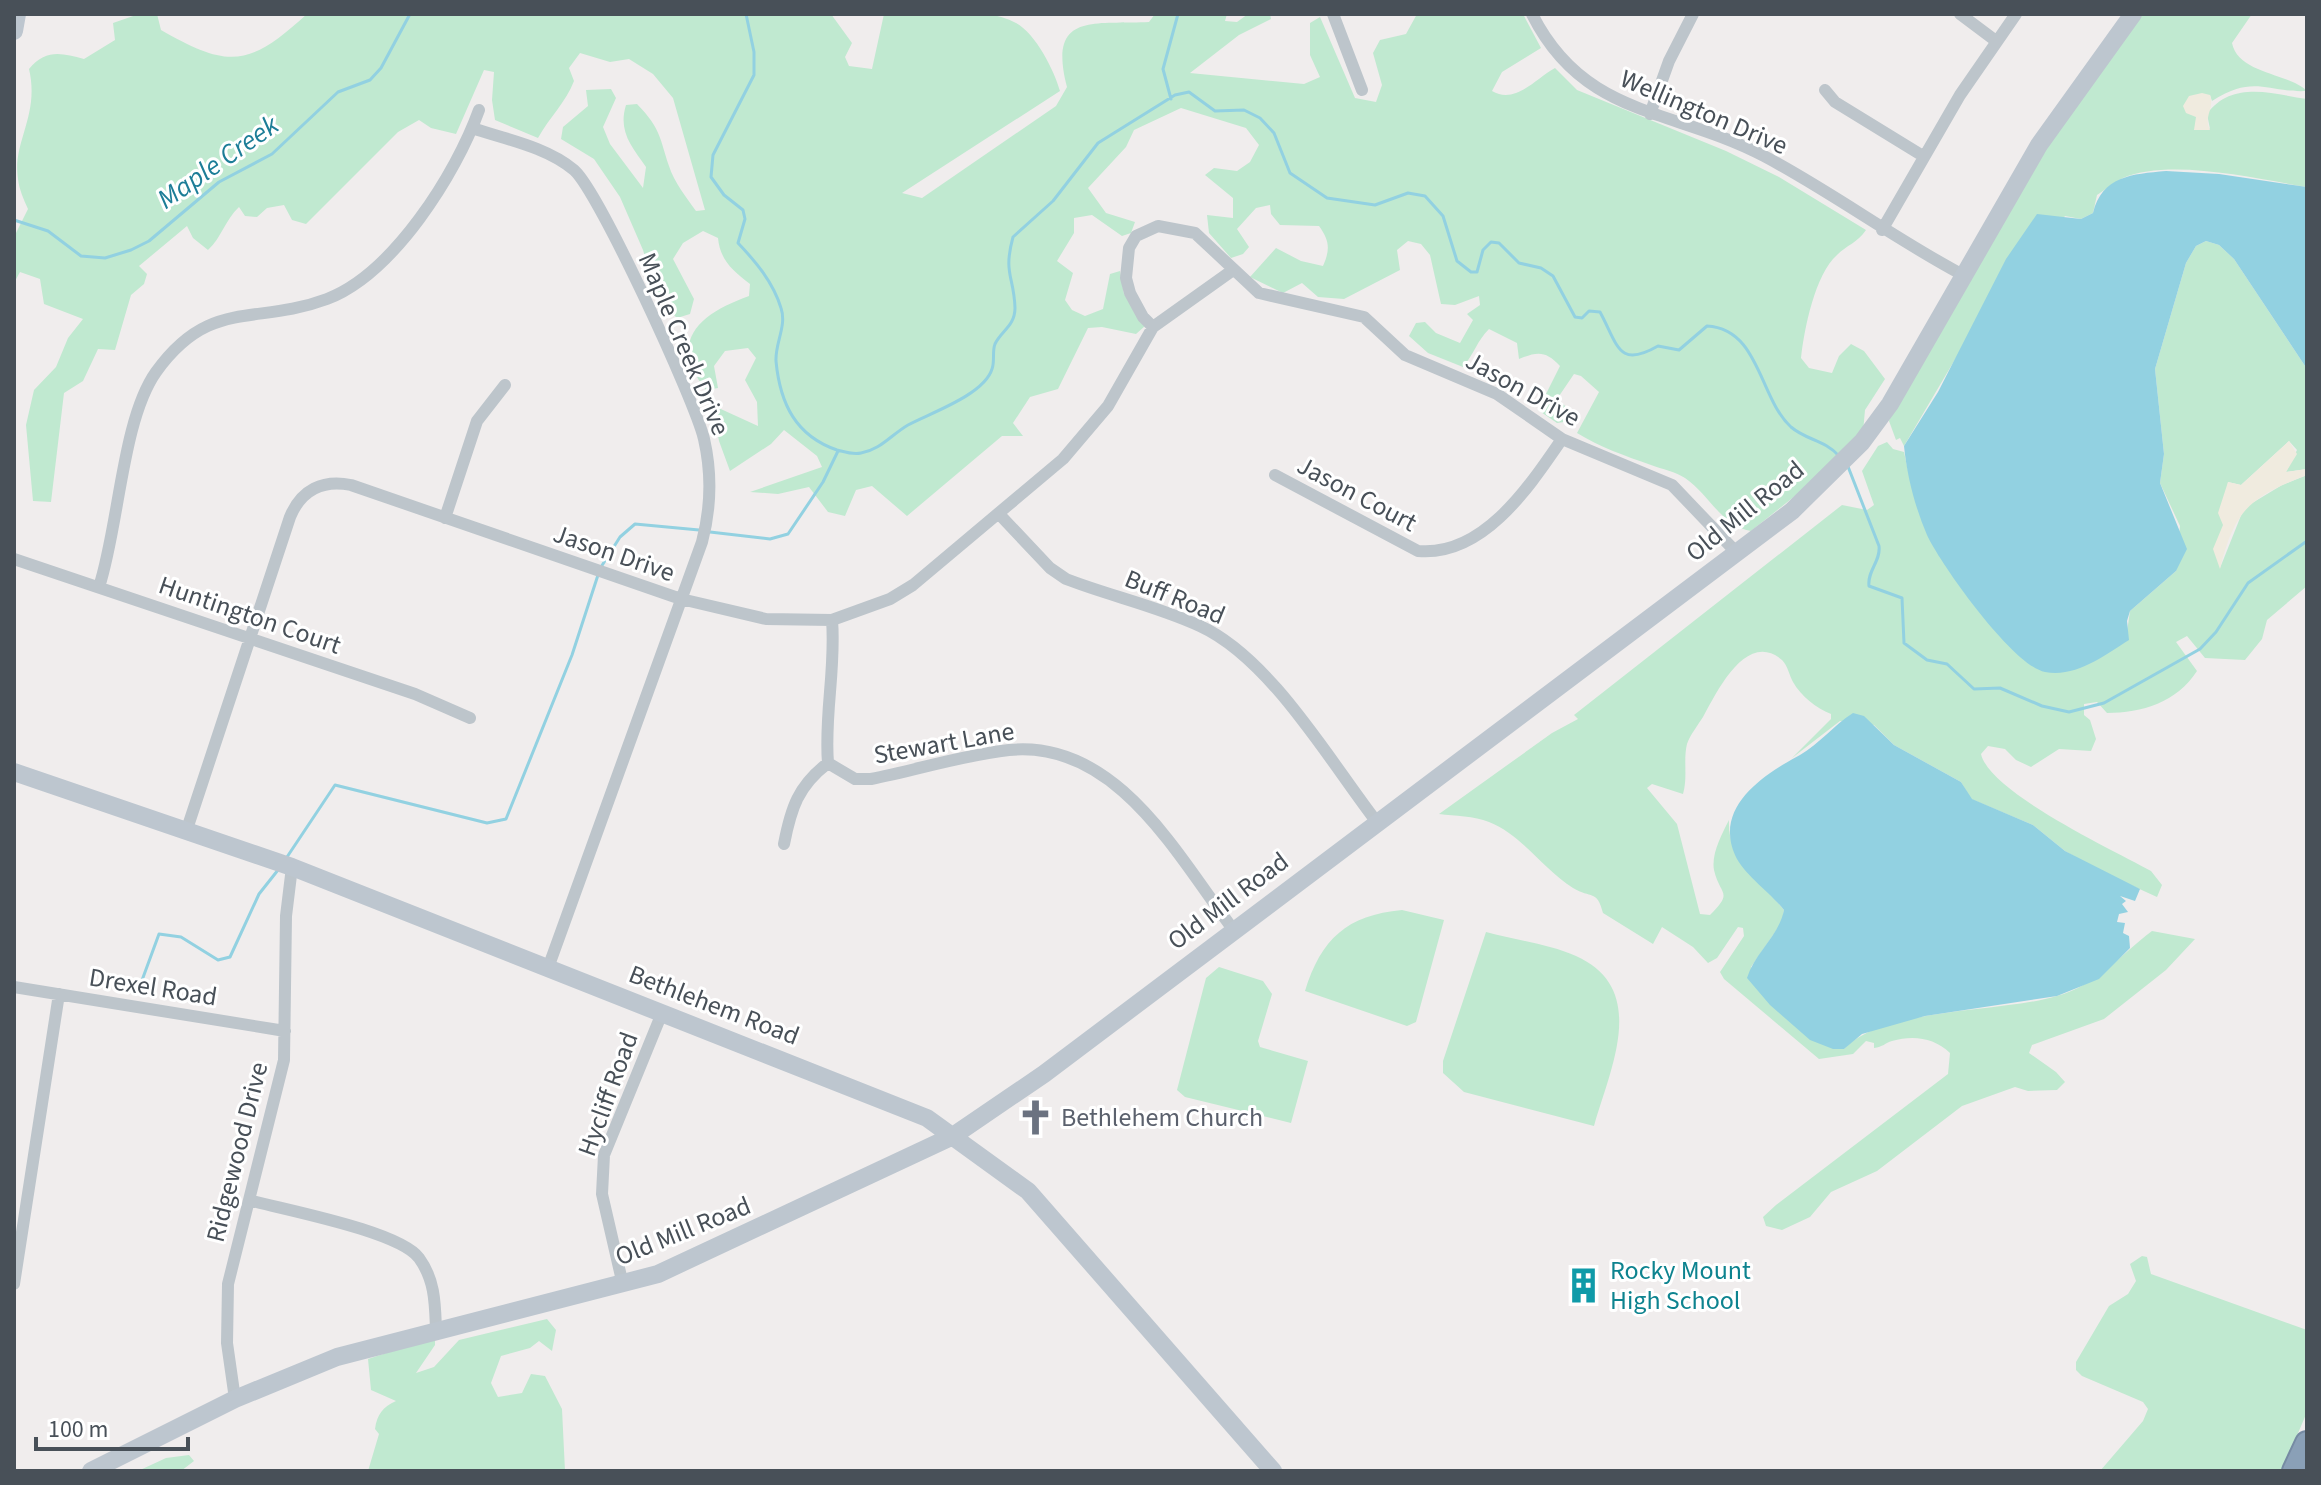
<svg xmlns="http://www.w3.org/2000/svg" width="2321" height="1485" font-family="'Source Sans 3',sans-serif">
<style>
.green{fill:#c0e9d0}
.sand{fill:#f0ebdf}
.water{fill:#92d1e1}
.lines{fill:none;stroke-linecap:round;stroke-linejoin:round}
.stream{stroke:#92d1e1;stroke-width:3}
.highway-casing{stroke:#768ba3;stroke-width:26}
.street{stroke:#bdc5cb;stroke-width:12}
.secondary{stroke:#bdc6cf;stroke-width:18}
.highway{stroke:#8aa0b7;stroke-width:22}
.labels{text-anchor:middle;dominant-baseline:central;stroke-width:6;stroke-linejoin:round;paint-order:stroke}
.street-label{font-size:26px;fill:#485058;stroke:#fff}
.worship-label{font-size:26px;fill:#5b616d;stroke:#fff;text-anchor:start}
.culture-label{font-size:26px;fill:#0d838f;stroke:#fff;text-anchor:start}
.water-label{font-size:28px;font-style:italic;fill:#1c7d97;stroke:#fff}
</style>
<rect width="100%" height="100%" fill="#f0eded"/>
<path class="green" d="M139,14H157L161,30C229,69 249,67 307,14H831L852,43L845,57L849,66L872,69L884,14C924,14 980,4 1016,23C1036,34 1054,70 1060,91L902,193L922,198L1056,106L1067,87C1047,11 1095,25 1149,22L1155,14H1227L1225,21L1237,22L1248,14H1270L1271,19L1239,35L1190,73L1304,84L1320,77L1310,55V23L1320,17L1355,98L1376,102L1382,85L1373,53L1380,40L1406,34L1417,14H1523L1541,48L1502,72L1492,91C1515,105 1535,79 1555,68L1577,90L1726,151L1779,177L1866,230C1857,243 1847,245 1837,255C1815,274 1804,330 1801,358L1809,368L1832,373L1839,356L1851,344L1864,351L1885,379L1865,410L1863,432L1815,480L1751,531C1721,526 1710,495 1685,478C1676,472 1662,469 1651,465C1625,456 1600,447 1577,433L1599,392L1581,376L1574,374L1557,399L1572,412L1564,422L1557,423L1538,410L1560,366C1546,351 1538,351 1519,359L1517,343L1489,329C1477,341 1474,354 1463,367L1428,353L1409,336L1416,323L1425,322L1436,333L1460,343L1473,320L1467,314L1480,305L1479,296L1455,305L1441,304L1430,255L1421,244L1408,241L1397,250L1400,270L1344,299L1318,297L1302,283L1283,293L1250,277L1276,248L1301,261L1323,266C1330,250 1330,241 1319,226L1280,225L1271,214L1270,205L1256,208L1237,229L1249,247L1243,254L1231,258L1209,233L1207,215L1233,218V198L1205,175L1214,168L1237,171L1250,162L1259,145L1246,128L1181,108L1134,130L1126,147L1088,188L1106,213L1135,222L1131,233L1122,236L1092,215L1074,218V233L1057,261L1073,273L1065,300L1072,310L1085,316L1103,309L1110,274L1120,271L1124,294L1145,326L1136,334L1102,327L1088,328L1058,389L1030,397L1013,423L1023,436H1002L907,516L872,486L856,490L845,516L828,512L809,487L778,494L750,492L822,467L817,456L784,430L771,444L730,471L719,441L712,405L758,426L757,402L745,380L756,358L748,348L725,351L714,366L718,388L706,390C666,339 702,313 749,296L750,284C733,271 720,260 718,238L703,231L683,243L673,259L694,299L690,314L677,318L658,300L643,250L620,197L594,159L561,139L563,127L588,106L586,90L611,89L616,98L603,127L610,144L643,188L646,167C631,146 618,131 626,105L637,104C661,129 659,136 669,166C674,182 686,197 696,211L705,210L673,98L653,74L629,59L610,62L580,53L569,68L574,81C566,102 549,118 538,138L495,120L492,100L494,72L484,70L456,134L431,128L419,120L398,132L306,224L292,220L284,205L267,208L257,217L245,216L239,207C225,220 222,237 208,250L193,238L187,226L139,266L147,274L144,284L131,295L115,350L98,349L83,381L64,393L51,502L33,501L26,425L34,390L56,367L68,338L83,319L44,304L40,279L20,272L14,283V237L28,209C24,200 19,189 18,179C12,142 40,116 29,69C46,49 61,53 84,59L115,40L113,23Z
M2139,14H2252L2232,43C2238,74 2289,73 2307,91C2266,93 2255,74 2212,101L2210,95L2196,117L2210,129L2207,114C2232,80 2273,94 2307,99V187C2256,179 2171,158 2123,178C2114,182 2105,190 2097,195L2093,213L2081,219L2065,216L1957,356L1904,446L1900,438L1896,440L1889,421L1894,406L2028,174Z
M2206,241L2219,245L2234,259L2307,369V469L2286,472L2297,450L2289,441L2241,485L2228,482L2220,568L2244,508L2282,485L2307,475V586L2267,620L2262,639L2245,660L2205,658L2187,636L2176,642L2197,671C2177,702 2142,713 2107,713L2097,702L2084,704V715L2090,720L2096,739L2091,751L2059,749L2031,767L2016,760L2005,749L1988,746L1981,754C1990,793 2114,850 2151,871L2162,885L2157,897L2100,871L2065,851L2033,825L1971,799L1961,782L1894,745L1874,725L1840,721L1792,758L1831,719V714C1816,708 1801,696 1793,682C1789,675 1788,666 1782,660C1746,629 1716,694 1703,717C1698,725 1690,735 1687,744C1683,760 1688,777 1683,794L1652,784L1647,788L1677,824L1700,914L1710,915C1734,891 1720,896 1714,870C1711,854 1722,834 1729,820C1727,861 1760,880 1784,910L1782,922L1751,967L1844,1049C1883,1007 2001,1013 2057,996C2097,985 2120,955 2152,931L2195,939L2166,970L2104,1019L2032,1045L2029,1053L2056,1072L2065,1082L2057,1090L2028,1091L2015,1087L1962,1106L1877,1171L1831,1192L1810,1217L1782,1230L1766,1226L1763,1217L1776,1205L1948,1074L1950,1053C1934,1038 1914,1035 1892,1041C1885,1043 1883,1047 1874,1048V1043L1866,1041L1853,1054L1819,1059L1724,979L1720,972L1744,936L1743,928L1738,927L1717,958L1708,963L1693,947L1662,927L1653,944L1603,913C1597,889 1591,899 1573,888C1543,869 1522,835 1489,822C1474,816 1455,816 1439,814L1552,733L1578,719L1574,715L1842,505L1867,510L1874,505L1862,471L1878,446L1887,442L1893,449L1904,452C1922,544 1961,597 2027,662L2127,632L2130,611L2176,571L2180,526L2160,483L2164,454L2155,369L2186,263L2196,246Z
M1402,910L1444,920L1416,1022L1407,1026L1305,991C1321,939 1347,915 1402,910Z
M1486,932C1515,940 1549,944 1576,956C1650,989 1610,1069 1594,1126L1464,1092L1443,1073V1061Z
M1219,967L1263,981L1272,994L1258,1041L1260,1047L1308,1061L1291,1123L1185,1097L1177,1090L1206,978Z
M2142,1256L2147,1257L2151,1274L2307,1330V1412L2282,1471H2100L2143,1421L2148,1409L2143,1402L2082,1376L2076,1370V1362L2109,1306L2128,1294L2136,1281L2130,1264Z
M547,1319L556,1330L552,1351L539,1341L530,1348L501,1356L491,1383L498,1397L522,1393L531,1374L545,1376L562,1409L565,1471H368L379,1434L375,1429C377,1414 383,1407 396,1401L371,1390L368,1359L435,1337V1345L416,1373L434,1367L459,1340Z
M189,1455L194,1461L181,1471H138L166,1458Z"/>
<path class="sand" d="M2202,93L2210,95C2215,109 2203,116 2210,130H2194L2196,117L2186,113L2183,106L2189,96Z
M2289,441L2297,454L2286,472L2307,469V475C2250,497 2235,509 2220,569L2213,549L2223,525L2218,513L2228,482L2241,485Z"/>
<path class="water" d="M2166,171L2219,174L2307,187V369L2234,259L2219,245L2206,241L2196,246L2186,263L2155,369L2164,454L2160,483L2187,549L2176,571L2130,611L2127,621L2129,640C2105,655 2076,678 2045,672C2013,666 1941,565 1927,535C1915,507 1907,476 1904,446L1938,392L2006,259L2037,214L2081,219L2093,213C2102,176 2132,174 2166,171Z
M1853,713L1864,716L1894,745L1961,782L1972,799L2033,825L2065,851L2140,889L2135,901L2120,896L2126,901L2122,904L2128,912L2119,914L2117,922L2125,923L2123,933L2129,936L2130,948L2099,979L2057,996L1925,1016L1862,1034L1844,1049H1833L1810,1040L1770,1005L1747,978C1755,952 1779,936 1784,910C1770,892 1744,875 1735,855C1714,807 1763,775 1800,755C1819,744 1834,725 1853,713Z"/>
<g class="lines">
<path class="stream" d="M746,14L754,52V75L713,155L711,177L724,195L743,210L745,219L738,243C756,262 773,282 781,308C787,326 775,343 776,361C780,404 796,436 837,450C845,452 853,455 861,453C880,450 891,435 908,425C930,413 984,395 992,369C995,361 992,351 995,344C1001,331 1015,326 1015,308C1014,276 1003,274 1013,237L1053,201L1098,143L1175,95L1189,92L1215,111L1244,110L1260,118L1274,133L1290,173L1327,198L1375,205L1408,193L1425,196L1443,216L1457,261L1471,272H1477L1483,250L1491,242L1499,243L1519,263L1541,268L1553,276L1575,317L1582,318L1589,311L1600,312C1618,345 1618,369 1658,346L1679,350L1707,326C1760,329 1759,398 1791,427C1806,440 1825,440 1839,456
M1171,99L1163,69L1178,14
M14,220L48,231L81,256L105,258L131,250L149,241L219,182L272,154L338,92L370,80L381,68L410,14
M1847,464L1879,546C1881,561 1867,571 1869,586L1902,598L1904,643L1927,660L1947,664L1974,689L2000,688L2042,706L2069,712L2104,703L2200,649L2216,632L2248,583L2307,541
M710,532L770,539L788,534L823,482L838,451
M601,567L620,537L635,524L699,530
M287,857L335,785L487,823L506,819L572,655L598,575
M141,983L159,934L181,937L218,960L230,957L259,894L278,870"/>
<defs>
<path id="highway" d="M2294,1471L2307,1443"/>
</defs>
<use href="#highway" class="highway-casing"/>
<path class="street" d="M1333,14L1362,90
M1532,14C1584,118 1673,108 1764,156C1832,192 1895,239 1963,275
M1960,14L1996,41
M1825,90L1835,102L1923,156
M1650,114L1669,61L1693,14
M472,128C505,139 547,147 574,170C599,192 695,401 704,439C712,474 711,508 702,542L548,968
M1882,230L1960,95L2016,14
M1153,327L1143,317L1130,293L1126,278L1129,248L1136,236L1158,226L1195,233L1259,293L1364,317L1405,355L1497,394L1562,439L1672,485L1736,552
M1275,475L1418,551C1483,557 1529,487 1562,439
M999,514L1050,568L1066,579C1110,596 1157,606 1200,626C1270,658 1329,760 1376,821
M445,518L477,421L505,385
M14,559L415,694L470,718
M99,587C119,526 122,420 156,372C210,297 255,326 327,299C393,274 456,174 479,110
M832,620C836,669 824,715 828,763L855,779H871C917,770 963,755 1009,750C1117,739 1178,857 1233,929
M187,829L290,517C301,490 323,479 351,485L681,599L766,619L832,620L890,599L913,585L1063,459L1108,406L1153,327L1233,270
M784,844C791,808 798,786 828,763
M14,987L285,1031
M249,1200C285,1210 399,1231 419,1258C435,1280 435,1303 436,1329
M14,1284L59,994
M623,1285L602,1194L604,1155L662,1013
M235,1399L227,1343L228,1284L284,1060L286,916L292,867"/>
<path class="secondary" d="M14,31L17,14
M14,772L292,867L927,1118L1028,1191L1273,1471
M91,1471L235,1399L337,1357L658,1274L953,1136L1044,1074L1792,511L1862,442L1890,404L2039,145L2133,14"/>
<use href="#highway" class="highway"/>
</g>
<defs>
<symbol id="church-bare" viewBox="-9 -9 18 18"><path d="M-1.2-6h2.4v3.5h3.3v2.4h-3.3V6h-2.4V-.1h-3.3v-2.4h3.3Z" fill="#6b7280" stroke="#fff" stroke-width="2.5" paint-order="stroke"/></symbol>
<symbol id="building-bare" viewBox="-9 -9 18 18"><path d="M-4-6H4V6H1V3H-1V6H-4ZM-2.5-4.3h1.7v1.8h-1.7ZM.8-4.3h1.7v1.8H.8ZM-2.5-1h1.7V.8h-1.7ZM.8-1h1.7V.8H.8Z" fill="#0f9aa8" stroke="#fff" stroke-width="2.5" paint-order="stroke"/></symbol>
</defs>
<g fill-rule="evenodd">
<use href="#church-bare" x="1010" y="1092" width="51" height="51"/>
<use href="#building-bare" x="1558" y="1260" width="51" height="51"/>
</g>
<g class="labels">
<g class="street-label">
<text transform="translate(1704 112) rotate(23)">Wellington Drive</text>
<text transform="translate(684 344) rotate(67)">Maple Creek Drive</text>
<text transform="translate(1523 389) rotate(29)">Jason Drive</text>
<text transform="translate(1357 494) rotate(28)">Jason Court</text>
<text transform="translate(1745 511) rotate(-39)">Old Mill Road</text>
<text transform="translate(614 553) rotate(19)">Jason Drive</text>
<text transform="translate(1175 597) rotate(22)">Buff Road</text>
<text transform="translate(250 615) rotate(19)">Huntington Court</text>
<text transform="translate(944 743) rotate(-10)">Stewart Lane</text>
<text transform="translate(1228 901) rotate(-37)">Old Mill Road</text>
<text transform="translate(153 987) rotate(9)">Drexel Road</text>
<text transform="translate(714 1005) rotate(21)">Bethlehem Road</text>
<text transform="translate(608 1094) rotate(-70)">Hycliff Road</text>
<text transform="translate(237 1152) rotate(-76)">Ridgewood Drive</text>
<text transform="translate(683 1231) rotate(-22)">Old Mill Road</text>
</g>
<g class="worship-label">
<text x="1061" y="1117">Bethlehem Church</text>
</g>
<g class="culture-label">
<text x="1610" y="1270">Rocky Mount<tspan x="1610" dy="30">High School</tspan></text>
</g>
<g class="water-label">
<text transform="translate(218 162) rotate(-35)">Maple Creek</text>
</g>
</g>
<rect width="2321" height="1485" fill="none" stroke="#485058" stroke-width="32"/>
<path d="M36 1437v12h152v-12" fill="none" stroke="#485058" stroke-width="4"/>
<text x="48" y="1437" font-size="24" fill="#485058" stroke="#ffffff" stroke-width="6" paint-order="stroke">100 m</text>
</svg>
